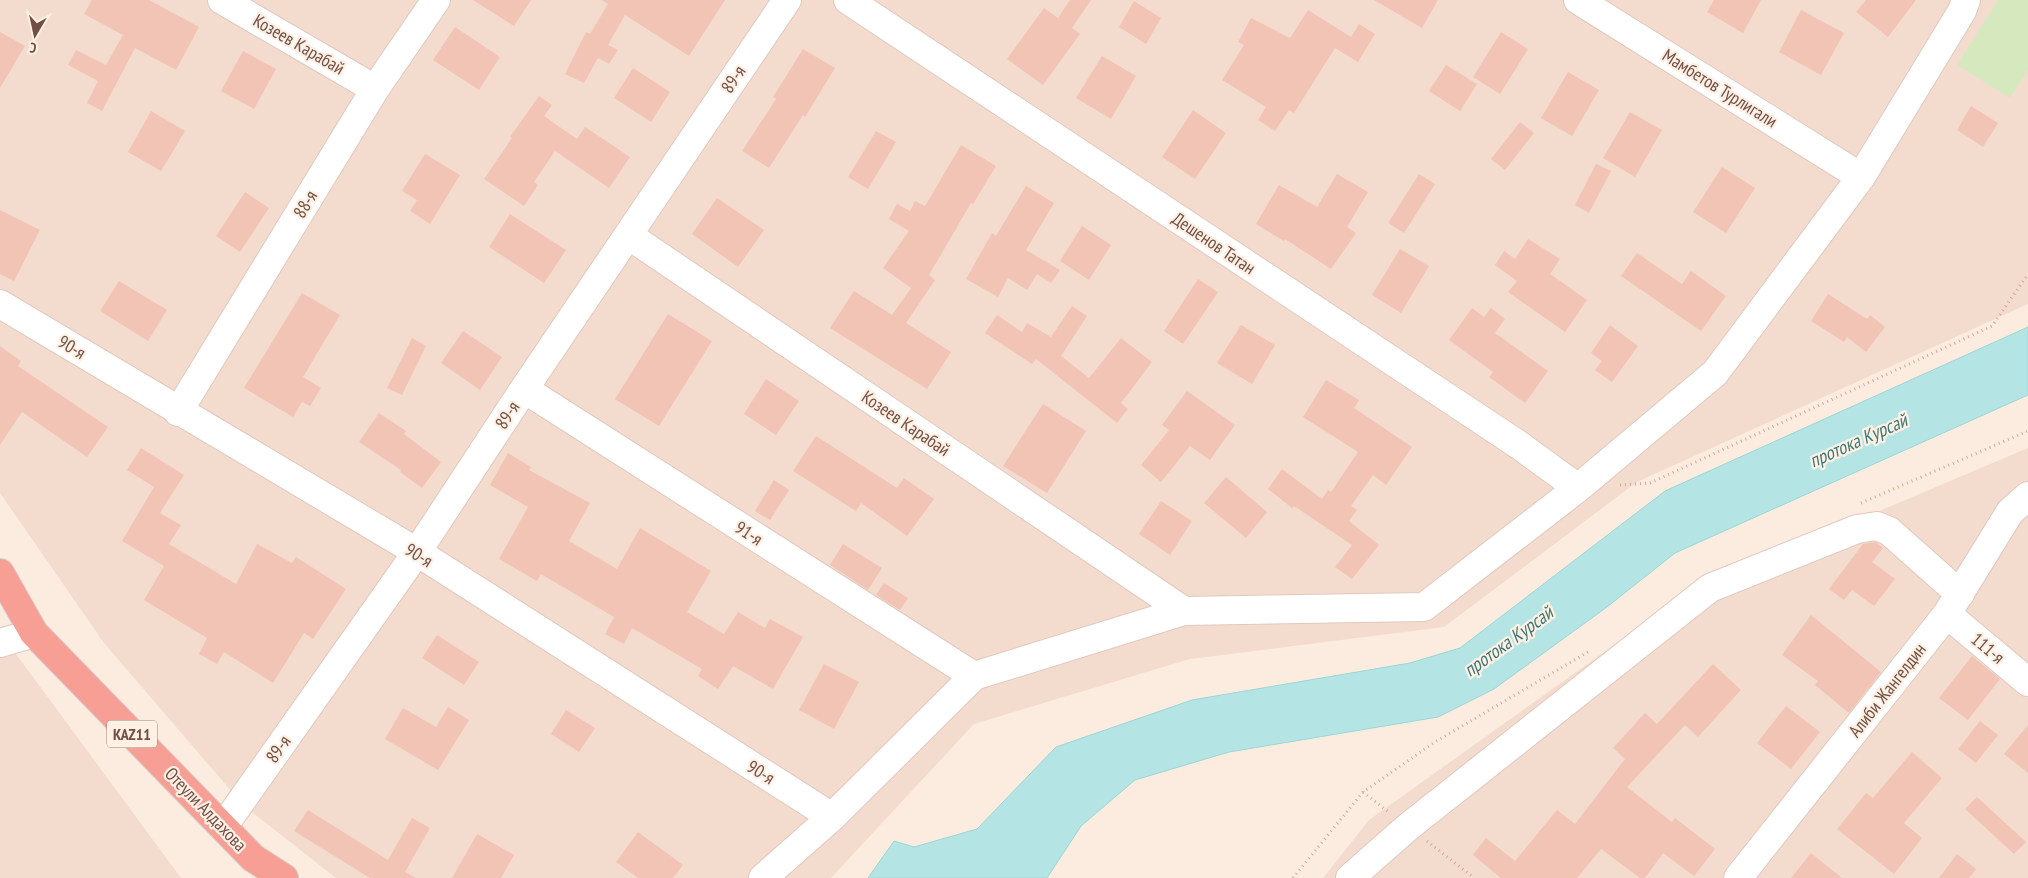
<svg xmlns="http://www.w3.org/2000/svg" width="2028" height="878" font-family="'PT Sans Narrow',sans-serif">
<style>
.residential{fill:#f3dccd}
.green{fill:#d6e9be}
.water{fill:#b4e5e4;stroke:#9ad6d6}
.building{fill:#f1c4b6}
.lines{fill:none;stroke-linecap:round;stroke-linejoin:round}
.minor-casing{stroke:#e1c8be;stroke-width:30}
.highway-casing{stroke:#d7cecb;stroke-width:30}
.path{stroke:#d5a79a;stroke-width:3;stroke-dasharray:1 4;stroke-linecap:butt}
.minor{stroke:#fff;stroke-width:28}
.highway{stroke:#f79e95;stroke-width:28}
.labels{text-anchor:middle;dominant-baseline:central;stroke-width:4.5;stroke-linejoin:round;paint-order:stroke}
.shield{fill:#fff0e4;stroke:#9c7f76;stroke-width:1}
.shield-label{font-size:16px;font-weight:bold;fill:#714f47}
.street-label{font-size:18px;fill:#714f47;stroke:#fff0e4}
.water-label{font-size:19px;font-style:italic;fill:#3b7878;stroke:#fff0e4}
</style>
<rect width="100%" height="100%" fill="#fcecdf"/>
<path class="residential" d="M0,0H2028V304L1637,482L1444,627L1190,659L974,724L831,878H336L244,806L104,643L0,493Z
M2028,448V878H1323L1369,820L1688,592Z
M0,630L5,639L181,878H0Z"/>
<path class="green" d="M1998,0H2028V70L2010,98L1957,65Z"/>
<path class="water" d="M2028,327V395L1675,553L1607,607L1494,689L1438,717L1229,752L1135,780L1081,826L1047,878H868L894,841L914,847L977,829L1056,747L1192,700L1410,663L1460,648L1665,491Z"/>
<path class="building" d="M92,0H149L199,27L176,70L135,48L102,111L87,103L98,81L68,65L76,50L106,65L123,35L84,14Z
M473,0H531L514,26Z
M602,0H725L689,56L625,15L608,45L618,50L609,64L598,58L584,83L565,74L586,32L590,34L608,4Z
M1070,0H1091L1072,28L1080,34L1043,85L1007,59L1044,8L1058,18Z
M1374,0H1438L1422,28Z
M1714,0H1761L1743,33L1707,12Z
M1866,0H1916L1888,37L1856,12Z
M1134,1L1161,18L1146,44L1119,27Z
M1308,10L1351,37L1359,24L1375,34L1358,62L1335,48L1294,113L1289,110L1275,131L1258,120L1266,107L1222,80L1244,45L1238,42L1251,18L1290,38Z
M1801,10L1844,33L1821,75L1779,52Z
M455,27L500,57L479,90L433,60Z
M0,32L25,46L0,88Z
M1501,32L1528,49L1500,94L1473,77Z
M803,49L835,68L805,117L803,115L769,168L742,151L776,99L773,97Z
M243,51L276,69L254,109L221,91Z
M1102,56L1136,76L1111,119L1076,98Z
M1446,65L1477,84L1460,111L1429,91Z
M633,68L670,92L651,122L614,98Z
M1568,72L1599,90L1572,136L1541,118Z
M539,96L552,105L544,116L577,139L585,127L630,157L609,188L555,151L534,182L538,185L524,206L484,179L512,138L510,137Z
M1971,106L1998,123L1983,147L1957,130Z
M1193,110L1226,133L1195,179L1162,157Z
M151,111L185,131L161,171L128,152Z
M1630,112L1662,130L1635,177L1603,158Z
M1520,122L1534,133L1505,170L1491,159Z
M876,131L896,142L868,189L848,177Z
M961,145L996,166L973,204L971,203L929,275L935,280L906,323L951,352L927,389L830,328L854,291L892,315L911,288L883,268L909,231L889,219L897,204L910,211L915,201L925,206Z
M425,154L460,175L430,224L410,211L417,200L402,191Z
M1596,164L1611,171L1589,213L1575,205Z
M1722,167L1755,188L1726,233L1693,212Z
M1337,174L1368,192L1347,227L1356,233L1331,269L1285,239L1284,241L1256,224L1279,185L1317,207Z
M1419,174L1435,184L1404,233L1388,223Z
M1026,186L1054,203L1026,250L1060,270L1051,283L1037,274L1027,290L1008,278L998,297L966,279L992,233L996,236Z
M245,192L269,208L240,252L216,236Z
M717,198L764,230L738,267L692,234Z
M0,210L40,230L14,281L0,274Z
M510,214L566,250L544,283L489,247Z
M1082,226L1111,245L1089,280L1060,261Z
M1528,239L1560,259L1550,274L1587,300L1565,332L1508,292L1517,281L1495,265L1504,251L1515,259Z
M1400,249L1429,266L1401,313L1372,295Z
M1637,253L1682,284L1691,271L1726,296L1701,331L1621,276Z
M1198,279L1218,292L1183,344L1164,331Z
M119,281L167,310L148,341L100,311Z
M302,293L340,315L303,377L321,388L310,406L302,402L293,417L244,388Z
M1828,294L1867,319L1870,315L1885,327L1866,352L1847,337L1844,342L1811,321Z
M1072,306L1087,316L1061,356L1089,378L1121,338L1152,362L1121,403L1128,409L1117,423L1036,359L1032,364L985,333L997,315L1022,332L1027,323L1051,337Z
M1472,308L1484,317L1491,308L1505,319L1495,333L1548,371L1525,403L1489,377L1493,372L1449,340Z
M668,314L712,341L659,426L615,399Z
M1241,325L1275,345L1252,384L1217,363Z
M1610,325L1638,346L1612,382L1595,370L1602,361L1591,353Z
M463,331L502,357L480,390L441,363Z
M412,338L426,346L402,395L387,388Z
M0,346L21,361L18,366L108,427L87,457L22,412L0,445Z
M766,379L799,401L776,435L744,414Z
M1326,380L1359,400L1354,408L1412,447L1386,485L1373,475L1351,506L1357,510L1349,521L1379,545L1352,579L1335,567L1352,545L1294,506L1292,508L1268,489L1282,469L1322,499L1328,490L1331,492L1358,452L1303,417Z
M1187,391L1235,425L1210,460L1190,446L1161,482L1141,465L1169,430L1162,425Z
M1043,404L1086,431L1047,493L1003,466Z
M379,413L406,431L404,434L441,462L422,488L400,472L401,470L359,442Z
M816,436L897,488L904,478L934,499L907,536L861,503L856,511L793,471Z
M141,448L184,475L160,513L181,525L169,544L236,584L257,544L292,563L296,557L346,589L313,639L304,633L273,683L224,652L217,664L199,654L207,638L144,600L164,566L122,541L154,487L127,470Z
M508,453L531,467L529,470L590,503L569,541L617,569L640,528L711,571L687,612L724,634L738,612L765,628L770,619L803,637L773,689L733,666L718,689L698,676L702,669L632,628L624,644L605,634L614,617L541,574L537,581L499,559L528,507L490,485Z
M1226,477L1267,512L1246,538L1204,503Z
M774,480L789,490L770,520L755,511Z
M1161,501L1192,521L1170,555L1139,534Z
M1876,542L1883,548L1872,562L1895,579L1874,606L1852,590L1844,600L1829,589L1863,544Z
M843,544L882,568L868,590L830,565Z
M884,583L908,598L900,610L876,595Z
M1811,615L1881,672L1849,713L1815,685L1818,681L1782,655Z
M437,635L479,662L464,685L422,658Z
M1972,656L2000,679L1968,720L1939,698Z
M824,664L859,682L834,729L799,710Z
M1713,664L1741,690L1698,737L1685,725L1627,787L1672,822L1675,818L1715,849L1694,876L1663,853L1645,878H1640L1601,849L1577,878H1501L1473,855L1486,838L1515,861L1557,810L1575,824L1625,759L1613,748L1645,713L1657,724Z
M1786,706L1820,732L1791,769L1757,743Z
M448,707L469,720L438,770L385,739L403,708L436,727Z
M566,710L595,728L579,752L551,734Z
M1980,721L1998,735L1976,763L1958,749Z
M2028,725V773L2004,754Z
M1912,752L1942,778L1904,823L1922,838L1894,874L1837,829L1866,793L1873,798Z
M1977,797L2026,842L2014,854L1965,809Z
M308,810L388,860L412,818L430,828L405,872L416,878H370L294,831Z
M638,832L683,865L673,878H638L616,862Z
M477,834L514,855L501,878H452Z
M1811,853L1842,878H1791Z
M1957,854L1976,869L1969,878H1939Z"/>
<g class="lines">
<defs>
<path id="minor" d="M222,0L375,89
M848,0L1519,445L1578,488
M1578,0L1861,177
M628,235L1184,611
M0,304L417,552L832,817
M524,389L974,676
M178,412L375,89L436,0
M1947,614L2028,682
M0,643L34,633
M223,827L417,552L524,389L787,0
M763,878L832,817L974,676L1184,611L1424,607L1578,488L1715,373L1861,177L1962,11L1966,0
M1350,878L1408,827L1710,588L1857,529L1877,526L1889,531L1960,594
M1738,878L1947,614L2010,512L2028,496"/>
<path id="highway" d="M0,573L34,633L253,858L284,878"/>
</defs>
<use href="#minor" class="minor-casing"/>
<use href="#highway" class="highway-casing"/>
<path class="path" d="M1620,485L1650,483L1992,326L2028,274
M1861,503L2028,431
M1363,792L1390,813
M1427,841L1474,878
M1293,878L1363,792L1435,742L1588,652"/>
<use href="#minor" class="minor"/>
<use href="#highway" class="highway"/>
</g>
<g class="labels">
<rect class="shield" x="107" y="720.5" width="50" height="27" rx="4"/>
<g class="shield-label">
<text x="132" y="734">KAZ11</text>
</g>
<g class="street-label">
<text transform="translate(299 44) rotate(30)">Козеев Карабай</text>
<text transform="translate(733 79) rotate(-56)">89-я</text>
<text transform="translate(1720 88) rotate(32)">Мамбетов Турлигали</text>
<text transform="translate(305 204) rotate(-59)">88-я</text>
<text transform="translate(1214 243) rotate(34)">Дешенов Татан</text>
<text transform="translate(72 347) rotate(31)">90-я</text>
<text transform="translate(507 415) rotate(-57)">89-я</text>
<text transform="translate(906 423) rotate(34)">Козеев Карабай</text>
<text transform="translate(749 533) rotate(33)">91-я</text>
<text transform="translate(419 555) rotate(32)">90-я</text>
<text transform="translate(1988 648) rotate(40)">111-я</text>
<text transform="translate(1887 690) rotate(-52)">Алиби Жангелдин</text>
<text transform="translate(278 749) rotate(-55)">89-я</text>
<text transform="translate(761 772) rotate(32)">90-я</text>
<text transform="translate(206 809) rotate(46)">Отеули Алдахова</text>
</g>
<g class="water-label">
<text transform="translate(1858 440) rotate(-24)">протока Курсай</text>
<text transform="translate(1508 641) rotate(-36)">протока Курсай</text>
</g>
</g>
<g transform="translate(35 35) rotate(189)" stroke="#fff0e4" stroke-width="4" paint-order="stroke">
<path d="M0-4L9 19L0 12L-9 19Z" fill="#714f47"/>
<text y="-8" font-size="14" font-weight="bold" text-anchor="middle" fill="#714f47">С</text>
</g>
</svg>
